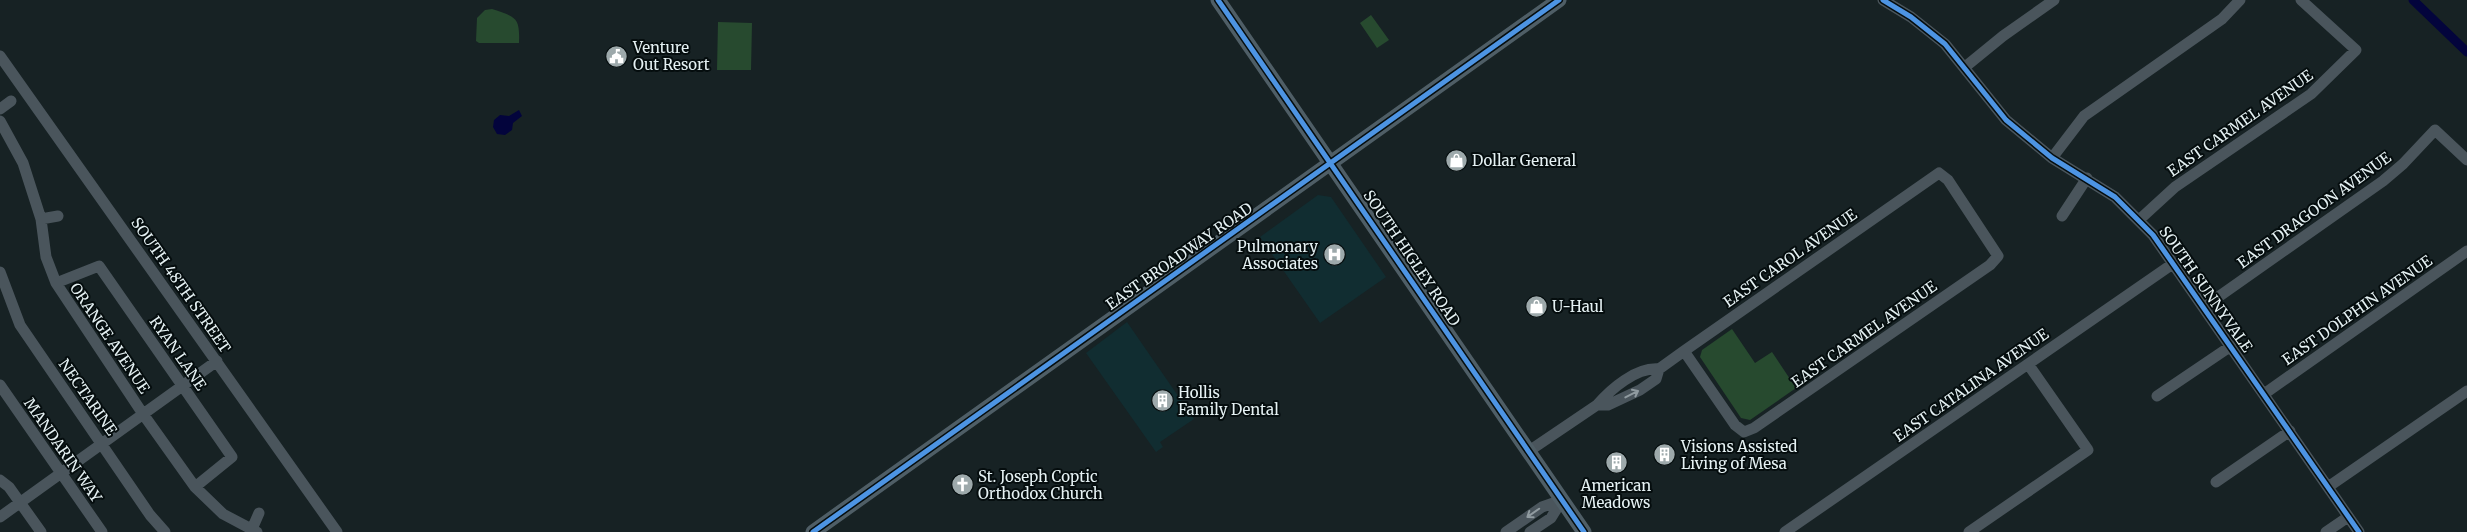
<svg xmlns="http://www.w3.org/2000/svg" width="2467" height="532" font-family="Merriweather,serif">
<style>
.built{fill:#112d31}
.green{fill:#274a2f}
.water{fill:#03043c}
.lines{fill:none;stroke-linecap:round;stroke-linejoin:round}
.canal{stroke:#03043c;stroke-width:9}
.minor{stroke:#4a555c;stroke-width:11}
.major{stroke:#4f5e66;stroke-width:15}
.cycleway-casing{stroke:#050d0e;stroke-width:8}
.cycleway{stroke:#4d94e3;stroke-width:5}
.oneway{stroke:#909ba0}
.labels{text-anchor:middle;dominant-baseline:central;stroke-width:4;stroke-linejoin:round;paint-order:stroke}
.poi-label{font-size:15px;fill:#e5f1f3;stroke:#050d0e;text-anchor:start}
.street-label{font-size:15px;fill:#e5f1f3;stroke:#050d0e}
</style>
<rect width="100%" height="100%" fill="#172224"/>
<path class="built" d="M1318,195L1331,197L1386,277L1320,323L1260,237Z
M1127,322L1194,419L1160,442L1163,447L1156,452L1086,353Z"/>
<path class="green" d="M492,9C516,17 520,17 519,43H479L476,41L477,18L485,10Z
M1371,15L1389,40L1377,48L1360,23Z
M718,22L752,23L751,70H717Z
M1732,329L1755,363L1772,352L1796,388L1750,420L1741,418L1700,357L1702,350Z"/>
<path class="water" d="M519,110L522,116L513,123L512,130L505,135L497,134L493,127L494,120L500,115L509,116Z"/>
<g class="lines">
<path class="canal" d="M2413,0L2467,52"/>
<path class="minor" d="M1883,0L1911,17L1945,44L2006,120L2052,158L2115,197L2153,235L2359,532
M0,56L337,532
M1965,67L2003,36L2054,0
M0,109L11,101
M0,121L23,163L41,219L46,257L56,283L143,414L195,487L223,514L257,532
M2052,158L2084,116L2222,19L2240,0
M2062,216L2087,178
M41,219L58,216
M2139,220L2175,187L2311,94L2356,50L2301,0
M0,272L20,325L150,515L165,532
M56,283L99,266L232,457L195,487
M2204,307L2383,181L2403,164L2435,130L2467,160
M0,385L102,532
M2264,394L2467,251
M2157,396L2231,346
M1597,405H1608L1640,390L1656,379L1659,369L1684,351L1939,173L1948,180L1998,256L1990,265L1754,428L1744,432L1735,425L1684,351
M1529,451L1597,405C1611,389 1636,367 1659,369
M0,480L9,487L41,532
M2216,482L2290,431
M2328,487L2467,391
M0,517L217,361
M252,529L259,513
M1506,532L1542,507L1562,500
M1530,532L1551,518L1562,500
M1785,532L2174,263
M1969,532L2088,450L2028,364
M2326,532L2348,517"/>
<path class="major" d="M1218,0L1584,532
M813,532L1559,0"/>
<defs>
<path id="cycleway" d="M1218,0L1584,532
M1883,0L1911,17L1945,44L2006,120L2052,158L2115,197L2153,235L2359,532
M813,532L1559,0"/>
</defs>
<use href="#cycleway" class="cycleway-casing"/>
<use href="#cycleway" class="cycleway"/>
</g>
<defs><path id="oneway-shaft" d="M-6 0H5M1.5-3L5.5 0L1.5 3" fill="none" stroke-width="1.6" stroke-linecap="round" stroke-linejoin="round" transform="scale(1.25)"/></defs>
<g class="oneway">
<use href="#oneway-shaft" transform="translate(1632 394) rotate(-27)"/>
<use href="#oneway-shaft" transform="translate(1533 513) rotate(145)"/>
</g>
<defs>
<symbol id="civic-disc" viewBox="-11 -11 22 22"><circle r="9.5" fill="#9da9ab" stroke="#050d0e"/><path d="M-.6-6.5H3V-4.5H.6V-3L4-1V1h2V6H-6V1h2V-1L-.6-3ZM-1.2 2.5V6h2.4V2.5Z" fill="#fff"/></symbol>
<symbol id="shop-disc" viewBox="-11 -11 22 22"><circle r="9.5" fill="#9da9ab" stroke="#050d0e"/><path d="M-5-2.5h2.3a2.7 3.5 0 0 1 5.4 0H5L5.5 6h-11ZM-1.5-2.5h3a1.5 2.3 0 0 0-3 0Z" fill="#fff"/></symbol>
<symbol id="hospital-disc" viewBox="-11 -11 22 22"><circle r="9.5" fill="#9da9ab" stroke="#050d0e"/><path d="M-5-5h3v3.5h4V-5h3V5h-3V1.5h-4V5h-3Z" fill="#fff"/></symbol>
<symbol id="building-disc" viewBox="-11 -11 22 22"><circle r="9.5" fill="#9da9ab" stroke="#050d0e"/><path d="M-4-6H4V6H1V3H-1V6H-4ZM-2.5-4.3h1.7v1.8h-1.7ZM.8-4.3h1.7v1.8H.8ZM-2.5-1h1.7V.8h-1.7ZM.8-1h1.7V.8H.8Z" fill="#fff"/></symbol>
<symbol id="church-disc" viewBox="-11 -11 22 22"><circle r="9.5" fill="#9da9ab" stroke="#050d0e"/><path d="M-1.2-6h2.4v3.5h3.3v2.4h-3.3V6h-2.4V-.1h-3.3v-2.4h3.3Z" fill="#fff"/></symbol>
</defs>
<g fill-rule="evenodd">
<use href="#civic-disc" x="604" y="44" width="25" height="25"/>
<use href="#shop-disc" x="1444" y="148" width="25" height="25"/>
<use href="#hospital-disc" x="1322" y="242" width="25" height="25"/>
<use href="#shop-disc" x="1524" y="294" width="25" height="25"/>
<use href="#building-disc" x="1150" y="388" width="25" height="25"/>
<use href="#building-disc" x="1652" y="442" width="25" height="25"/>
<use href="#building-disc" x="1604" y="450" width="25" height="25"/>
<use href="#church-disc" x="950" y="472" width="25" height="25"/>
</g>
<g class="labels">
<g class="poi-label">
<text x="633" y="47">Venture<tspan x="633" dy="17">Out Resort</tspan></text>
<text x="1472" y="160">Dollar General</text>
<text x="1318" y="246" text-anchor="end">Pulmonary<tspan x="1318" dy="17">Associates</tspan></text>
<text x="1552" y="306">U-Haul</text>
<text x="1178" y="392">Hollis<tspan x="1178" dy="17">Family Dental</tspan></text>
<text x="1681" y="446">Visions Assisted<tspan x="1681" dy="17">Living of Mesa</tspan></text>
<text x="978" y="476">St. Joseph Coptic<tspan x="978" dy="17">Orthodox Church</tspan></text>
<text x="1616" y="485" text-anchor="middle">American<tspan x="1616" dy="17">Meadows</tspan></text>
</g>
<g class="street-label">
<text transform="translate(2240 123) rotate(-35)">EAST CARMEL AVENUE</text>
<text transform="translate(2314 210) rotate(-36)">EAST DRAGOON AVENUE</text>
<text transform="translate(1179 256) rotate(-35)">EAST BROADWAY ROAD</text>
<text transform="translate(1412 258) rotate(56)">SOUTH HIGLEY ROAD</text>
<text transform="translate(1790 258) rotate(-35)">EAST CAROL AVENUE</text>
<text transform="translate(181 285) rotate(55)">SOUTH 48TH STREET</text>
<text transform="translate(2206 289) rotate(55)">SOUTH SUNNYVALE</text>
<text transform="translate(2357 310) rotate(-35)">EAST DOLPHIN AVENUE</text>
<text transform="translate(1864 334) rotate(-35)">EAST CARMEL AVENUE</text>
<text transform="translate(110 338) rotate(56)">ORANGE AVENUE</text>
<text transform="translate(178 353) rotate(55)">RYAN LANE</text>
<text transform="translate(1971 385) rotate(-35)">EAST CATALINA AVENUE</text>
<text transform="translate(88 397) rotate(55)">NECTARINE</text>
<text transform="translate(63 450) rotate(55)">MANDARIN WAY</text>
</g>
</g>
</svg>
